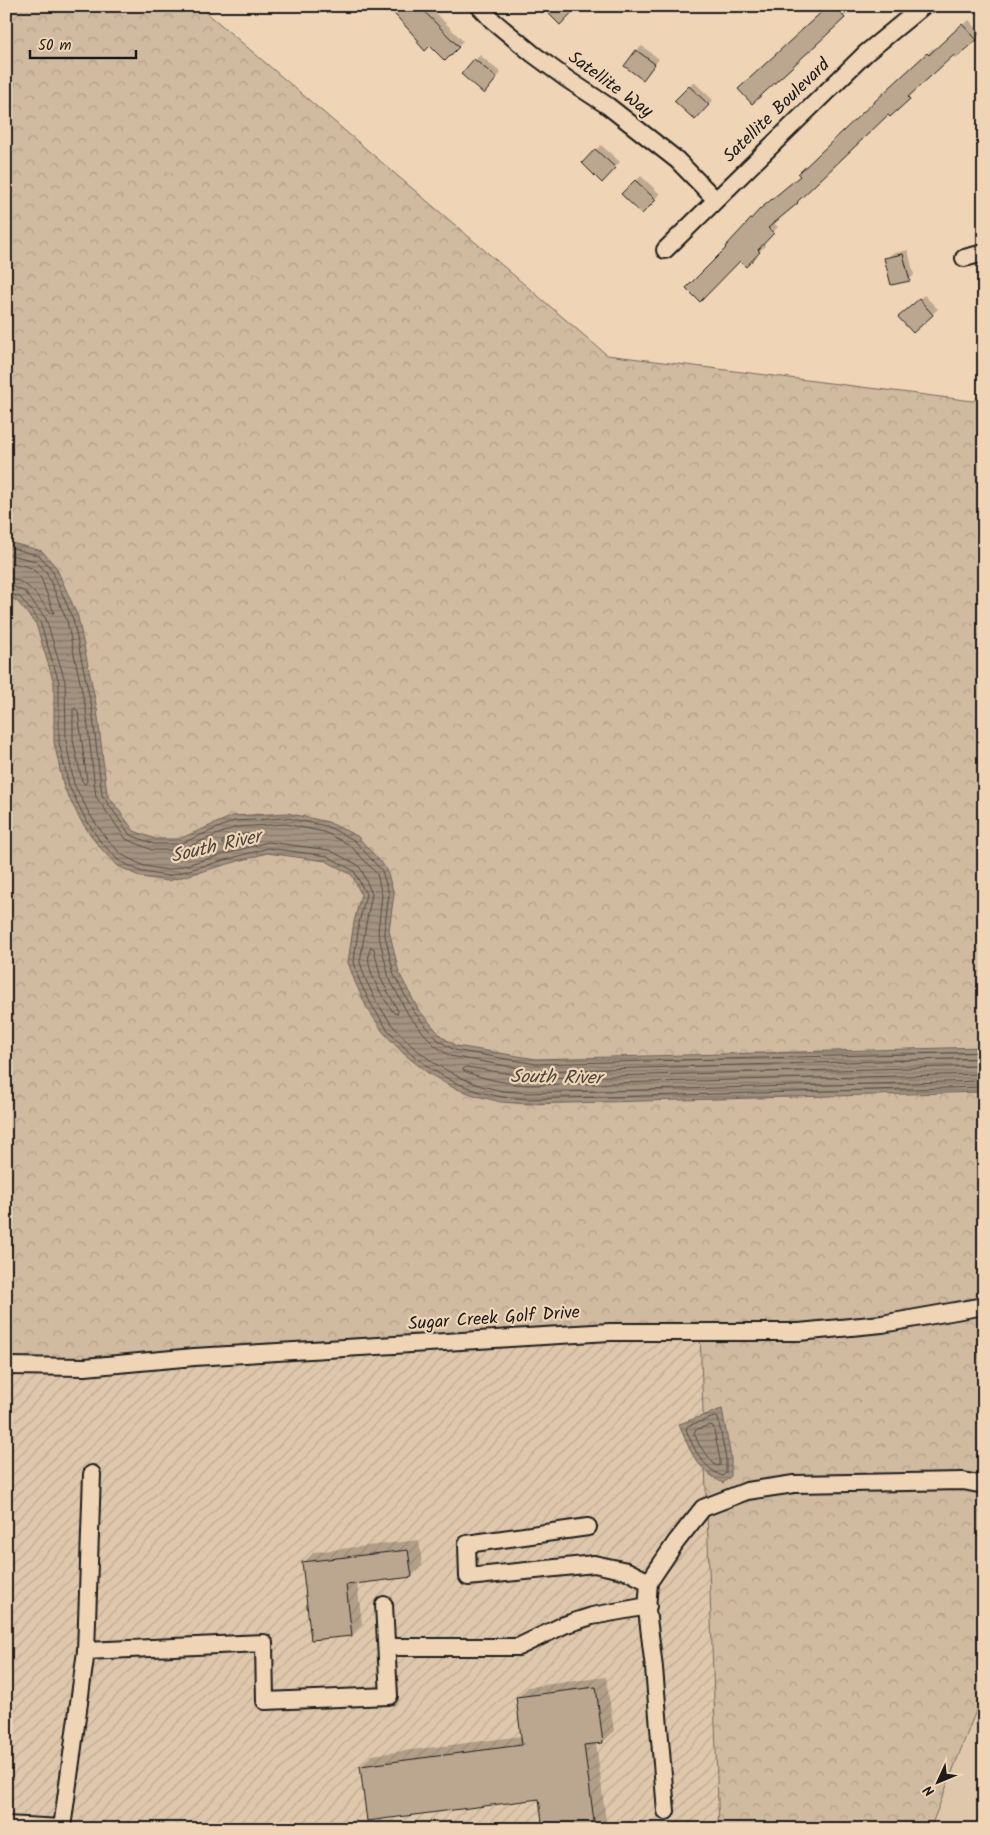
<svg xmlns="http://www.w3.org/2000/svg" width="990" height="1835" font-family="Kalam,sans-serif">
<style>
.built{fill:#dfc7ab}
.industrial{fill:url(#industrial-furrows)}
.forest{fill:url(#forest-crowns);stroke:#766b5e}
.water{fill:url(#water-rules);stroke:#6e6358}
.shadow{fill:#0003}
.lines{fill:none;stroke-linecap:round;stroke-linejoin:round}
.shore{stroke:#524c44;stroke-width:1}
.building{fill:#bba790;stroke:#1c1c1c}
.minor-casing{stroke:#1c1c1c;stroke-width:20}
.minor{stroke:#efd5b6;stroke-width:16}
.labels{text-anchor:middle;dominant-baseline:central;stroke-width:4.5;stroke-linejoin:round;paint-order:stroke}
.street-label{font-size:18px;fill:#1c1c1c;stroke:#efd5b6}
.water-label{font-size:19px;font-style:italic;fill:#4c463f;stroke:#efd5b6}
</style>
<defs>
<pattern id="industrial-furrows" width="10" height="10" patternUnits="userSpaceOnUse" patternTransform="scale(1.25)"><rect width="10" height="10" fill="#dfc7ab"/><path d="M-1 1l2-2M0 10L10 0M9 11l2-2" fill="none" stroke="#bfaa93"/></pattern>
<pattern id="forest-crowns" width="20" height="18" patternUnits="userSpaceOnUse" patternTransform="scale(1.25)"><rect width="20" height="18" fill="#d0baa0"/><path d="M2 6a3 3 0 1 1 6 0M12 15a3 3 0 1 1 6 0" fill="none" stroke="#b29f89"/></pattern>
<pattern id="water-rules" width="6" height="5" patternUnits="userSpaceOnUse" patternTransform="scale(1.25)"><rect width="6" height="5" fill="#a49380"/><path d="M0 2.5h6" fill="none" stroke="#857768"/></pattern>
</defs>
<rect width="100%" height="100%" fill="#efd5b6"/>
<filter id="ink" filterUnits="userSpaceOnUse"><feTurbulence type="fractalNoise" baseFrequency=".02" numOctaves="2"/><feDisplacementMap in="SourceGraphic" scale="10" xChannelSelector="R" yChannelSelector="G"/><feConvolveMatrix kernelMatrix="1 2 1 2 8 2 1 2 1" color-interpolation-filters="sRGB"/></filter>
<g filter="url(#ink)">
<path class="built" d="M984,1690V1829H930Z"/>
<path class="industrial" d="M700,1333L719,1829H6V1364Z"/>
<path class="forest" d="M6,6H199L607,355L973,401L984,394V1690L930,1829H719L700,1333L6,1364Z"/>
<path class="water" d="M6,543H12L42,551L56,567L78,617L97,709L107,794L134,831L155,839H179L233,816L287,813L328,822L357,836L386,868L394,894L389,930L399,973L418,1009L441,1036L456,1046L536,1059L984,1047V1092L528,1104L501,1102L477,1096L452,1087L428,1073L404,1054L383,1032L366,1006L355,982L348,962L354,922L361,894L352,875L326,861L267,853L168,881L141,877L116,865L97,844L81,821L64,788L54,742V683L36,624L17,601L6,596Z
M722,1409L731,1458V1476L723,1483C696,1468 690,1452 679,1424Z"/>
<path class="shadow" d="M389,6H429L463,41L445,59L430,44L421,41Z
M830,6H844L849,12L752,102Z
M979,6H984V12L978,7Z
M969,20L981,33L957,57L954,54L913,91L914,92L890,115L888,114L773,222L778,227L762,243L765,246L746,265L740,260L805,168L933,48L936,50Z
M642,46L659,59L643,79L636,51Z
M480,55L501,73L488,87L463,74Z
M694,82L713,100L695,119L676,101Z
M601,145L620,162L602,181L583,163Z
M641,176L660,194L642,212L623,194Z
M908,250L914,275L909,280L886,259L891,254Z
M924,295L938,309L913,332L905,312Z
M419,1540L422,1565L411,1576L357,1582L362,1624L352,1635L303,1563L314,1552Z
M606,1677L614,1731L603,1742L596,1743L607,1829H544L540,1798L361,1766L372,1755L522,1736L517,1698L528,1687Z"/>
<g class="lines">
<path class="shore" d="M6,548H12L40,556L52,570L73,619L92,709L102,795L130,835L154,844H180L234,821L287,818L326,826L354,840L382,871L389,894L384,931L394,975L414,1012L438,1040L454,1050L536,1064L984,1052
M6,554L36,561L47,573L67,621L86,710L96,797L126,839L152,850H179L236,827L286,824L324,832L350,845L377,874L382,895L378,932L389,978L409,1016L434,1045L450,1056L536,1071L984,1058
M6,561L32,568L41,578L54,613H51C38,598 28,579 6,578
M6,586H12L25,592L46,619L65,681L66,741L74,784L90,815L105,837L122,855L144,866L168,870L268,842L329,850L358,865L362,871L372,894L366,924L360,962L365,978L376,1001L392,1025L412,1046L434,1063L457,1076L481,1086L503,1091L528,1093L984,1081
M6,592L20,597L40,622L59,682V742L69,786L85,818L100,841L118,860L142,872L168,876L268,848L327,856L354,871L366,894L359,923L354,962L359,980L371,1004L387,1029L408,1051L431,1069L454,1082L479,1092L502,1097L528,1099L984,1087
M75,708L78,712L87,781L85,784L82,781L73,740V710Z
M248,834L249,837L248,839L225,845L222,844L223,841L238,835Z
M371,947L374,949L381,979L398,1011L397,1014L394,1013C383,998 361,965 371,947Z
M984,1066L537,1078L466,1067L463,1069L464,1071C486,1080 506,1083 528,1085L984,1074
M715,1417L718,1418L726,1459V1473L722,1476C703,1468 693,1448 686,1429L688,1426Z
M710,1425L713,1426L720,1459V1465L718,1466L715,1465L699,1445L694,1432L696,1430Z"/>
</g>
<path class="building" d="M387,6H419L459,47L445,61L430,46L425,51L417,42L419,41Z
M541,6H578L560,25Z
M828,6H834L845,18L752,104L738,89Z
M962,24L977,40L956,58L954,55L908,97L910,99L890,117L888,115L797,202L798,203L768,228L774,233L758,250L760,252L746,267L740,261L700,302L686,288L726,248L725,247L760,209L800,176L798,174L861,114L927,53L929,55Z
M636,50L655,64L643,80L624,66Z
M474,59L497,78L484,94L461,74Z
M689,86L709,105L695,120L674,101Z
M595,149L616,168L602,183L582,163Z
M635,180L656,200L642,214L621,194Z
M903,254L910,281L891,285L884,258Z
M919,299L933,315L913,333L898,317Z
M408,1550L412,1577L346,1585L352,1636L311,1640L302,1562Z
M596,1687L603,1743L584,1745L595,1829H543L539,1799L367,1821L360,1766L522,1745L516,1697Z"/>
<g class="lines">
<defs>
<path id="minor" d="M479,6L492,20L533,54L567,79L608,106L677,160L715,199
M665,250L866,53L923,6
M964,258L984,253
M6,1366L85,1367L194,1357L610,1332H799L882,1324L984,1306
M588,1527L467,1544L468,1577L594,1564L627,1571L649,1582
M387,1647H518L564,1625L592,1616L648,1606
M86,1651L264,1643L265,1701L389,1696L384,1605
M666,1811L654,1668L647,1610L649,1582L676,1542L703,1508L747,1491L794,1484L963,1481L984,1485
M6,1825L62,1828L86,1651L92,1474"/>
</defs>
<use href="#minor" class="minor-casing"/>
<use href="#minor" class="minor"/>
</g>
</g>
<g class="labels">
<g class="street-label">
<text transform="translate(610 85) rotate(36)">Satellite Way</text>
<text transform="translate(777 111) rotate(-44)">Satellite Boulevard</text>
<text transform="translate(494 1319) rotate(-4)">Sugar Creek Golf Drive</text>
</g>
<g class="water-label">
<text transform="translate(216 847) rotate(-13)">South River</text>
<text transform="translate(556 1078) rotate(1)">South River</text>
</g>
</g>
<rect width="990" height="1835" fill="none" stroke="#efd5b6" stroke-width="25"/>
<rect x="12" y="12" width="965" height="1810" fill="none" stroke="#1c1c1c" stroke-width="2" filter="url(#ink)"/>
<g transform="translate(938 1782) rotate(226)" stroke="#efd5b6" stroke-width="4" paint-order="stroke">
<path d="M0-4L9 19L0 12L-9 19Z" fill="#1c1c1c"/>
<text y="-8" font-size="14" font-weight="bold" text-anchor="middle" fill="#1c1c1c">N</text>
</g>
<path d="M30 50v8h106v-8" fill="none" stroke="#1c1c1c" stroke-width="2.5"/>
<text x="38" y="50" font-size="15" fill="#1c1c1c" stroke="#efd5b6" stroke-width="4" paint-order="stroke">50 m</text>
</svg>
